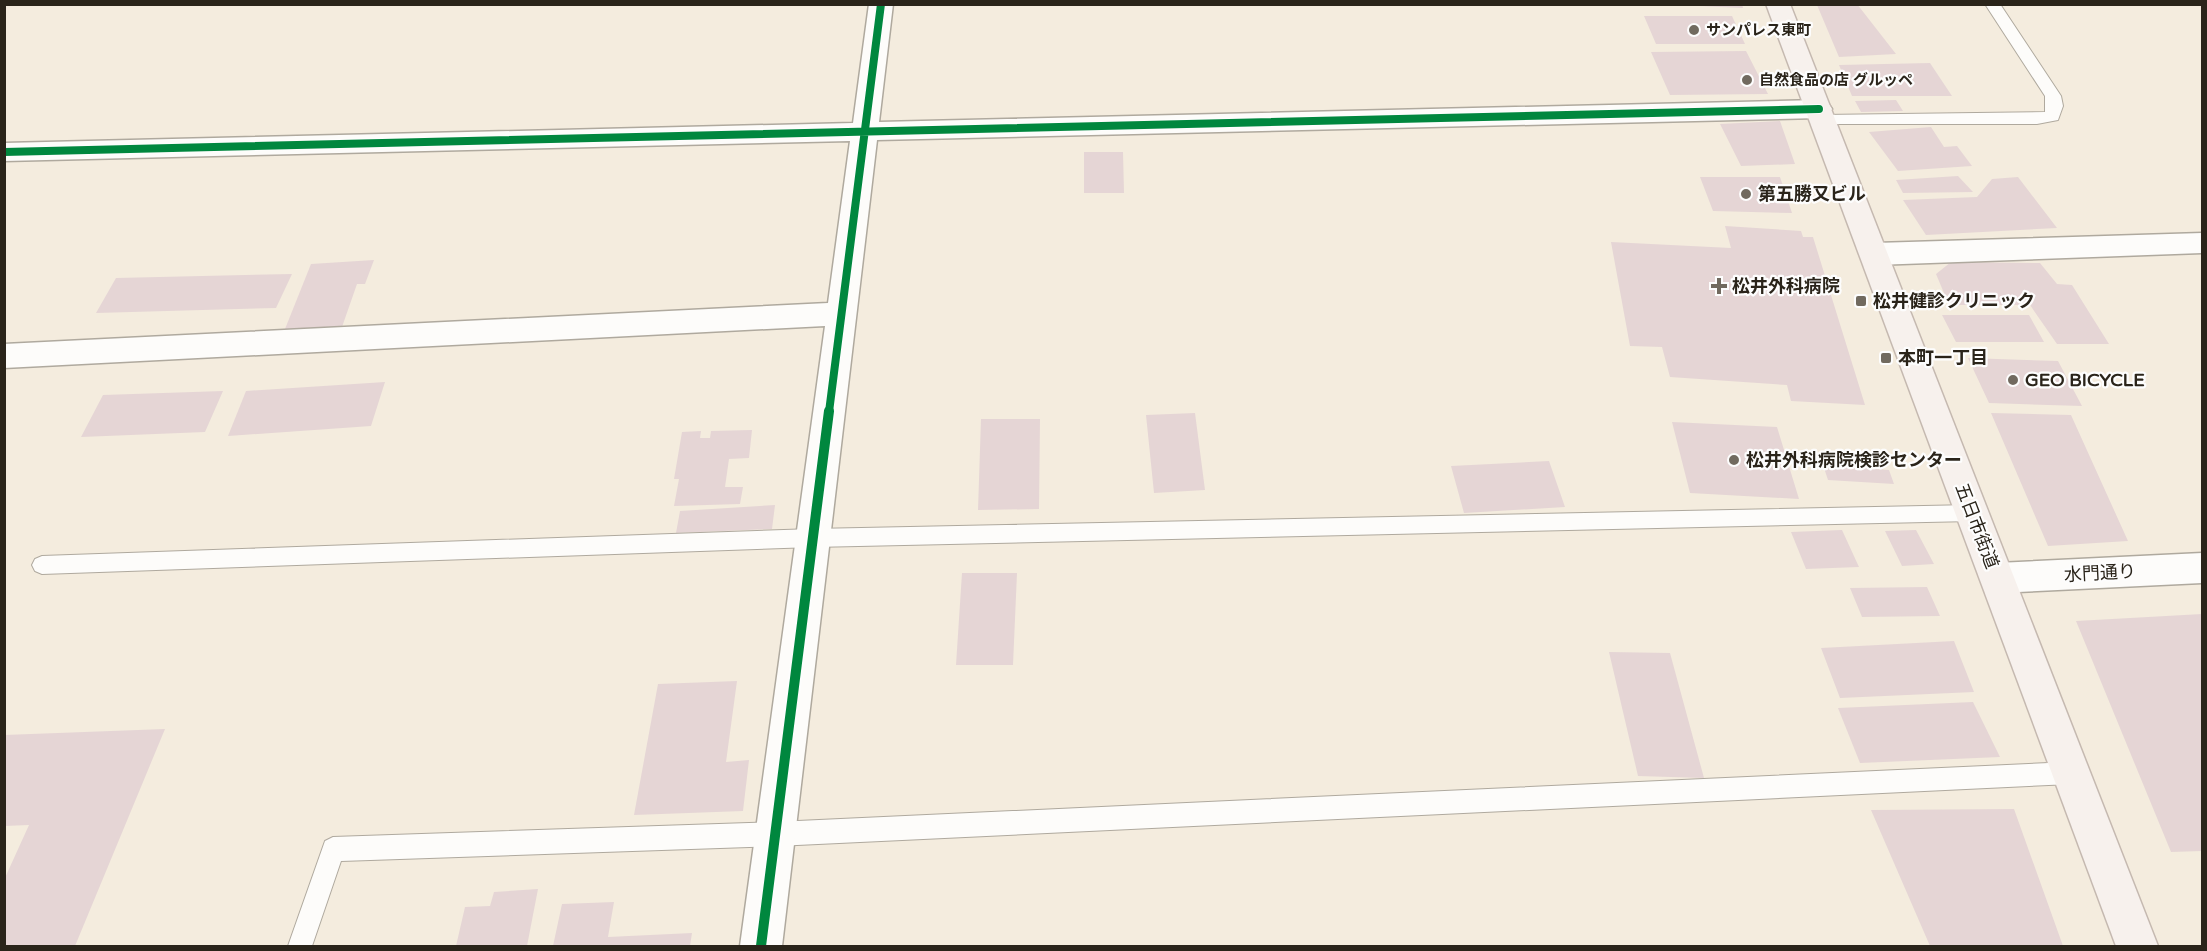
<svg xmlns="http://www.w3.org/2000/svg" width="2207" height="951" font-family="'Varela Round','Noto Sans JP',sans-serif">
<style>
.building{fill:#e5d5d5}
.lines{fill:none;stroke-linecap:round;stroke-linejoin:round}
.lane-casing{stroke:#afa99e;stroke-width:2}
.street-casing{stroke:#afa99e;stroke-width:3}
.primary-casing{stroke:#c5b9b0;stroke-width:3}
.lane{fill:#fdfcfa;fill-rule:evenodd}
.street{fill:#fdfcfa;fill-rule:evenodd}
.primary{fill:#f7f1ed;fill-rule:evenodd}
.cycleway-far1-casing{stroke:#fdfdfd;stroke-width:10}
.cycleway-casing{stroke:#fdfdfd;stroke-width:14}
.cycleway-far1{stroke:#00873e;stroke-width:8}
.cycleway{stroke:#00873e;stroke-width:10}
.poi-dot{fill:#716a5f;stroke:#fdfdfd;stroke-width:2}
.labels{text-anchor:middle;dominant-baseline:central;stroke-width:4.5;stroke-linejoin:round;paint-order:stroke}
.far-poi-label{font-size:15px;font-weight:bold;fill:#2a241a;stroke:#fdfdfd;text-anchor:start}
.poi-label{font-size:18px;font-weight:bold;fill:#2a241a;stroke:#fdfdfd;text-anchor:start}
.street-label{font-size:18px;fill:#2a241a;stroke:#fdfdfd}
</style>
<rect width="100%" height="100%" fill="#f4ecde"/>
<path class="building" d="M1699,4H1742L1743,8L1699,6Z
M1857,4L1896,54L1839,57L1817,5Z
M1644,16H1732L1745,44H1656Z
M1746,51L1768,94L1670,95L1651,52Z
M1930,63L1952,96H1852L1839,65Z
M1896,100L1903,111L1861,112L1855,101Z
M1780,121L1795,164L1741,166L1720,124Z
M1931,127L1944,147L1957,146L1972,166L1898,171L1869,132Z
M1084,152H1123L1124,193H1084Z
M1958,176L1973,192L1903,193L1896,180Z
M1700,177H1780L1792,213L1713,211Z
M2018,177L2057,228L1926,235L1903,200L1977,197L1992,179Z
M1725,226L1801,231L1803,237H1813L1865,405L1791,401L1787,385L1670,377L1662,347L1630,346L1611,242L1731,248Z
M374,260L365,284H357L342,327L285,329L311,264Z
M1951,262L2040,263L2057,284L2072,285L2109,344H2057L2030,305H1949L1936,274Z
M292,274L276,308L96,313L116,278Z
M1942,315H2029L2044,342H1956Z
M1968,358L2058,361L2082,406L1989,403Z
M385,382L371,426L228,436L246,391Z
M223,391L205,432L81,437L103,395Z
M1195,413L1205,490L1154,493L1146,415Z
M1991,413L2071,415L2128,541L2048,546Z
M981,419H1040L1039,509L978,510Z
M1672,422L1777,427L1799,499L1690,493Z
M752,430L749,458L729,459L725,487H743L740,504L674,506L679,479H674L682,432L701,431L700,438H710L711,431Z
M1549,461L1565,507L1464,513L1451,466Z
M1823,465L1889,470L1894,484L1828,480Z
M775,505L772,529L676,533L680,511Z
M1842,530L1859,567L1806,569L1791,532Z
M1916,530L1934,564L1902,566L1885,531Z
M962,573H1017L1013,665H956Z
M1927,587L1940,616L1862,617L1850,588Z
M2202,614V851L2171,852L2076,621Z
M1954,641L1974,692L1840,698L1821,648Z
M1609,652L1670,653L1704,778L1638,776Z
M737,681L726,762L749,760L743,811L634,815L658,684Z
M1973,702L2000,757L1860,763L1838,708Z
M165,729L75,946H4V880L29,825L4,826V735Z
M2014,809L2063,946H1930L1871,810Z
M538,889L527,946H456L465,907L490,906L494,892Z
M614,902L608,937L692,933L690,946H553L562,904Z"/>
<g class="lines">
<defs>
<path id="lane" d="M1985,4H2000L2061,96L2063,106L2058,120L2037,124H1816L1814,120L1816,116L1822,115L2045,112V96Z
M1972,505L1979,507L1982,513L1979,519L1972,521L813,547L42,574L35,571L32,565L35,559L42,556L813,529Z
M2071,762L2079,765L2082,773L2079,781L2071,784L776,846L341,861L312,946H288L325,841L333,837L776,822Z"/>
<path id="street" d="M869,4H893L879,122L1819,100L1828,103L1832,109L1828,115L1819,118L877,140L782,946H740L825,326L4,368V344L828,303L850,141L4,161V143L853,123Z
M2202,233V253L1875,265L1865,261L1861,254L1865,247L1875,243Z
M2202,553V583L1997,593L1985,589L1980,578L1985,567L1997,563Z"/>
<path id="primary" d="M1766,4H1790L2158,946H2116Z"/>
</defs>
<use href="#lane" class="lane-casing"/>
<use href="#street" class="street-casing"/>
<use href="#primary" class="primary-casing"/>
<use href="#lane" class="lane"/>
<use href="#street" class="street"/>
<use href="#primary" class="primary"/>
<defs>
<path id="cycleway-far1" d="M4,152L1819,109
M829,412L881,4"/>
<path id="cycleway" d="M761,946L829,411"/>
</defs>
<use href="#cycleway-far1" class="cycleway-far1-casing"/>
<use href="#cycleway" class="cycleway-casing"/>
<use href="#cycleway-far1" class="cycleway-far1"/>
<use href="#cycleway" class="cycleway"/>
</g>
<g class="poi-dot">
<circle cx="1694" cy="30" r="6"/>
<circle cx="1747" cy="80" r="6"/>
<circle cx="1746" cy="194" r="6"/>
<path d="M1716 277h6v6h6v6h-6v6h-6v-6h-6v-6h6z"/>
<rect x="1855" y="295" width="12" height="12" rx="3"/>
<rect x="1880" y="352" width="12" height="12" rx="3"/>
<circle cx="2013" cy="380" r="6"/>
<circle cx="1734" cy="460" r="6"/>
</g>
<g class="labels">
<g class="far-poi-label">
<text x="1706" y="30">サンパレス東町</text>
<text x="1759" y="80">自然食品の店 グルッペ</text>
</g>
<g class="poi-label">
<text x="1758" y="194">第五勝又ビル</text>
<text x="1732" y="286">松井外科病院</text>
<text x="1873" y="301">松井健診クリニック</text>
<text x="1898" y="358">本町一丁目</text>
<text x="2025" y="380">GEO BICYCLE</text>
<text x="1746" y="460">松井外科病院検診センター</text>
</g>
<g class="street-label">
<text transform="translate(1977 526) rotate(69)">五日市街道</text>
<text transform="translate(2100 573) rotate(-3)">水門通り</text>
</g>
</g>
<rect width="2207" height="951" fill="none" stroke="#2a241a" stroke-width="12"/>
</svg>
